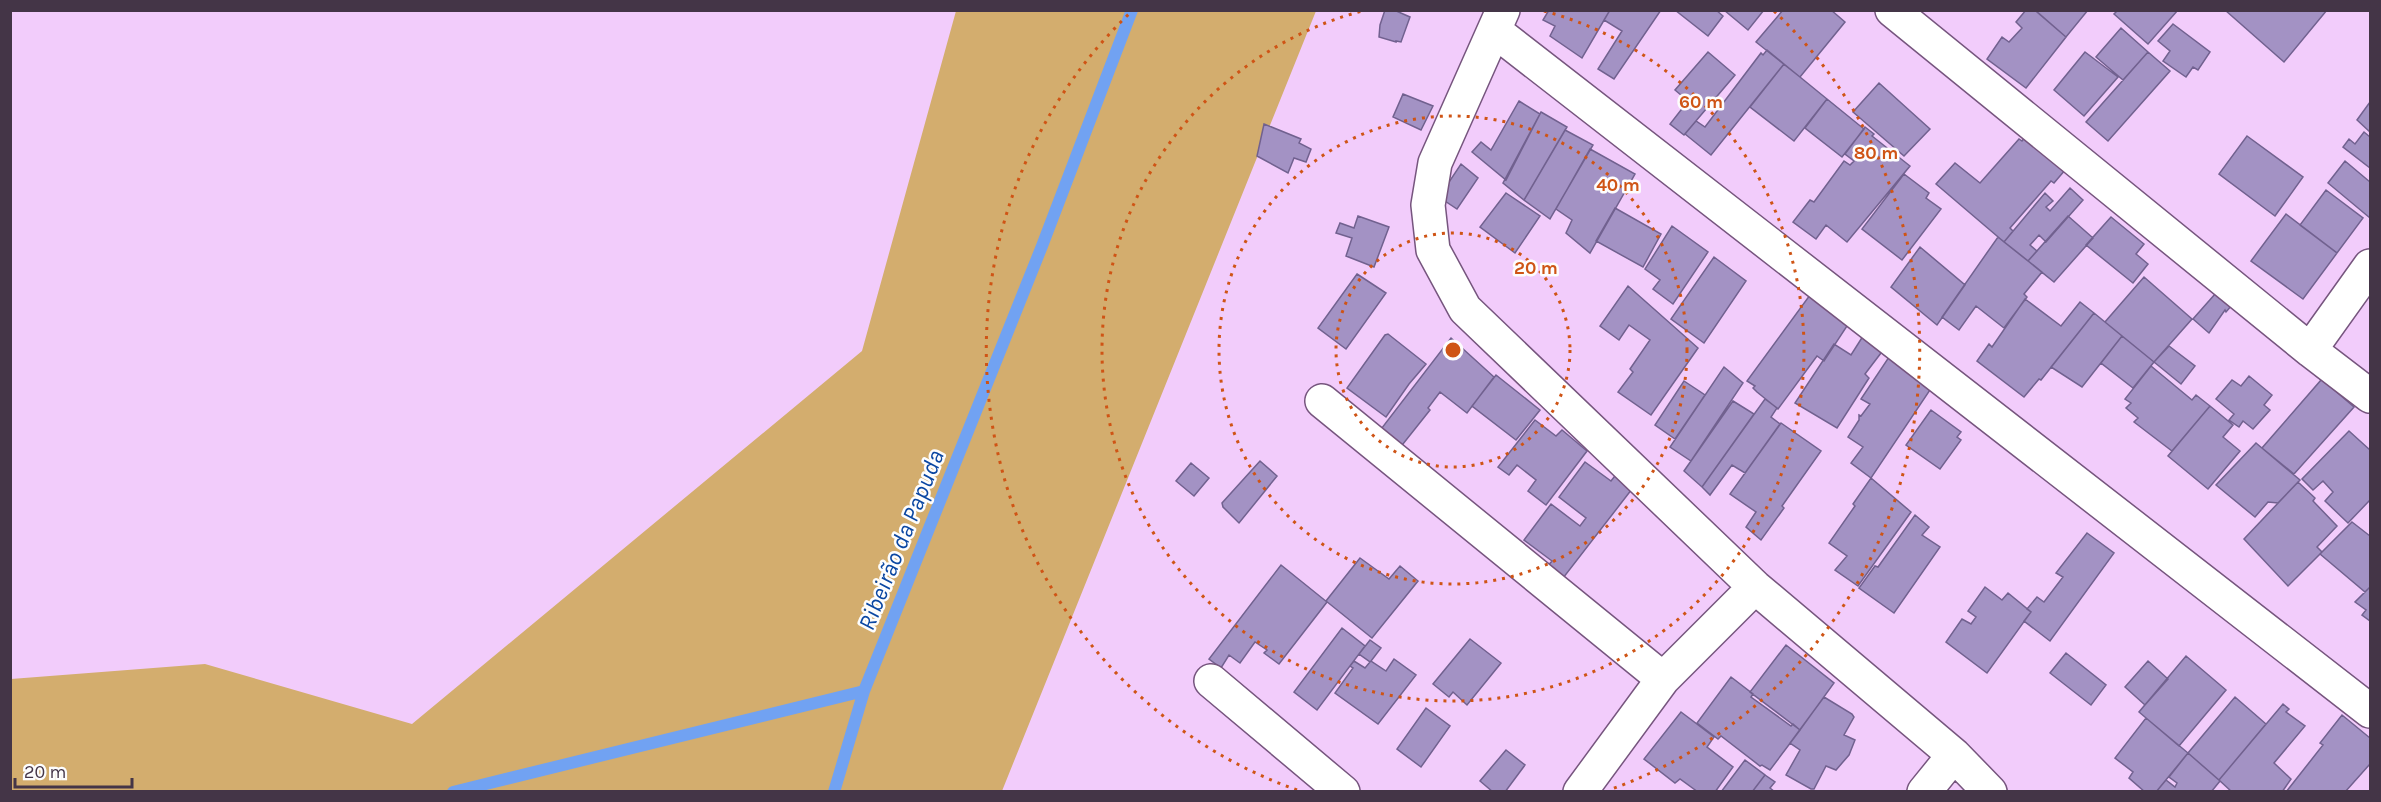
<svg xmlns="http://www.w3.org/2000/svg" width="2381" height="802" font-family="Karla,sans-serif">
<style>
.green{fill:#d3ad6e}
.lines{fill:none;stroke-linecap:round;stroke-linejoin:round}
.stream{stroke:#71a2f2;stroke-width:12}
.building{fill:#a392c4;stroke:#71618f;stroke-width:1.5}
.street-casing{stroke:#76557e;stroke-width:36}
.street{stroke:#fff;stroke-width:33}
.ring{fill:none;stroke:#cf5415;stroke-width:3;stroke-dasharray:3 6}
.labels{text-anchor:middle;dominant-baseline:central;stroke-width:5;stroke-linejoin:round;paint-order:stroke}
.water-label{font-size:24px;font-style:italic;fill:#0b47a2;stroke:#fdfdfd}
.centre{fill:#cf5415;stroke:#fdfdfd;stroke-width:3}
.ring-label{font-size:18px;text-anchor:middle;font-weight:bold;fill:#cf5415;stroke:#fdfdfd;stroke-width:5;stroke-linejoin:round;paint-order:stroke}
</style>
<rect width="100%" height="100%" fill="#f2ccfb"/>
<path class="green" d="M956,11H1316L1002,791L11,792V679L205,664L412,724L862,351Z"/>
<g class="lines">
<path class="stream" d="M453,792L864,691
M834,792L864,691L1042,246L1132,10"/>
</g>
<path class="building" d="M1385,10H1394L1410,17L1401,42L1396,41V42L1379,37L1380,25Z
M1549,10H1610L1582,58L1550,36L1555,26L1543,20Z
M1610,10H1661L1614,79L1598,69L1622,31L1604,20Z
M1675,10H1716L1723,16L1708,36Z
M1724,10H1764L1748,30Z
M1783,10H1831L1845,22L1800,77L1756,42Z
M2026,10H2035L2066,37L2026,88L1987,59L2002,37L2009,42L2022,28L2016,22Z
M2038,10H2088L2066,37L2037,12Z
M2118,10H2178L2148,44L2114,14Z
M2225,10H2327L2284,62Z
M2173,24L2210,52L2198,70L2193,67L2186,77L2163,61L2170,51L2158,41Z
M2121,28L2148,52L2123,80L2096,57Z
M1767,50L1784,64L1711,155L1685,134L1696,121L1705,127L1761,53L1763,55Z
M1708,52L1735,75L1684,135L1670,124L1688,101L1675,90Z
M2085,52L2118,77L2084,116L2054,90Z
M2148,52L2170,71L2108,141L2086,122Z
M1784,64L1827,99L1794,141L1750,107Z
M1879,83L1930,129L1904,156L1853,112Z
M1403,94L1433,106L1421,130L1393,117Z
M1827,99L1864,129L1842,157L1805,128Z
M1519,101L1540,114L1506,180L1472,152L1481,142L1491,150Z
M2370,102V132L2357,120Z
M1541,112L1567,127L1524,200L1503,183Z
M1264,124L1301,139L1299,143L1311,149L1306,162L1294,158L1288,173L1257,156Z
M1865,127L1874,134L1872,136L1910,166L1847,242L1826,225L1816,239L1793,222L1810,200L1814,202L1844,161L1850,165L1854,161L1845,154Z
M1565,130L1593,145L1550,219L1524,200Z
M2030,130L2071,163L2054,183L2051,181L2010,228L2013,231L2004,242L1936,184L1955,163L1980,183L2019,139L2022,141Z
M2364,132L2370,137V168L2343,147L2349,139L2355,144Z
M2247,136L2303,177L2275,216L2219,174Z
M1590,149L1635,174L1590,253L1566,233L1572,220L1556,209Z
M2345,161L2370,182V218L2328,183Z
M1461,164L1478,178L1457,209L1439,197Z
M1904,174L1929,193L1926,198L1941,209L1902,260L1862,229Z
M2070,188L2083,200L2046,242L2039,235L2030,245L2037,251L2028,261L2004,242L2045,193L2053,201L2046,207L2050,211Z
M2326,190L2363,218L2337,253L2300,225Z
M1506,193L1540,216L1515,253L1480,227Z
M1615,208L1661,234L1643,267L1596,241Z
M2286,214L2337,253L2303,299L2251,261Z
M1358,216L1389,227L1374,267L1346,256L1352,238L1336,233L1340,223L1354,228Z
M2068,216L2093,238L2054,282L2028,261Z
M2111,217L2144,244L2136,254L2148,264L2133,283L2086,245Z
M1672,226L1708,252L1673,304L1653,289L1660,280L1645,269Z
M1998,237L2042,272L2024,294L2027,297L2004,328L1976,306L1959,330L1942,317Z
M1920,247L1965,285L1937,325L1891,287Z
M1714,257L1746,281L1704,343L1671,319Z
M1357,274L1386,293L1346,349L1318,328Z
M2144,277L2192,319L2154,362L2105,322Z
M2223,285L2238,298L2226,312L2225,310L2209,333L2193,319Z
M1628,286L1698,348L1651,415L1618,392L1633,372L1630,369L1650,340L1629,325L1619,340L1600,326Z
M1810,295L1849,323L1824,361L1817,356L1778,409L1757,392L1753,388L1755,386L1747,381Z
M2025,299L2061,326L2080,302L2094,313L2041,380L2039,379L2024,397L1977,361L1989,344L1992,347Z
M2094,313L2122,336L2082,387L2051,367Z
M1865,333L1884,349L1865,374L1869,378L1837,428L1795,403L1834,344L1851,355Z
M1388,334L1426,364L1409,384L1386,417L1347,388L1385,335Z
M2122,336L2154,362L2133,388L2101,363Z
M1451,338L1494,377L1467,413L1440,392L1428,408L1430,410L1399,449L1378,433Z
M2169,346L2195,366L2181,384L2154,362Z
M1889,357L1930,390L1871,478L1851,463L1863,447L1848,437L1859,420V415L1861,416L1870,404L1861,399Z
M2151,366L2192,400L2196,395L2210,406L2172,451L2134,422L2138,418L2126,408L2131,403L2125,399Z
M1724,367L1743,383L1691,461L1670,447Z
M1496,375L1540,410L1516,440L1472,406Z
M2315,375L2325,382L2354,407L2294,474L2262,448L2321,380Z
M2249,376L2272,395L2264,405L2270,410L2253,429L2243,421L2239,427L2229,420L2234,414L2216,399L2232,380L2241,386Z
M1684,381L1705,395L1675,439L1655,425Z
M1765,399L1777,408L1771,417L1780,424L1745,473L1732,465L1710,495L1702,487Z
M1733,401L1754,414L1702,487L1684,471Z
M2210,406L2233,425L2223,437L2240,451L2208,489L2168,456Z
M1931,410L1961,432L1957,437L1961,440L1940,469L1906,445Z
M1535,420L1556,436L1562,430L1587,451L1546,505L1528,491L1536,480L1517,465L1509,475L1498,467Z
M1781,423L1821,451L1782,506L1784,508L1761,540L1746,527L1756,512L1730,494Z
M2349,431L2370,450V500L2348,523L2325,501L2333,492L2323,481L2313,490L2302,479Z
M2256,443L2300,480L2278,503L2268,502L2255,517L2216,485Z
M1260,461L1277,476L1239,523L1223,507L1222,503Z
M1585,462L1611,481L1618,472L1632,489L1560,582L1545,569L1552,561L1524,540L1551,504L1580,526L1586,518L1559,497Z
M1191,463L1209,478L1194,496L1176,481Z
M1871,478L1911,512L1858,586L1835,570L1847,556L1829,543L1855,506L1853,504Z
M2298,482L2315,498L2313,501L2337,526L2317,547L2322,552L2288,586L2244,539Z
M1915,515L1929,527L1922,535L1940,547L1894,613L1859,588L1875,566L1878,567Z
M2352,522L2370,536V587L2365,592L2320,554Z
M2087,533L2114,553L2050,641L2024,621L2031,612L2027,609L2037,597L2044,602L2063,577L2056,573Z
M1360,558L1389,579L1400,566L1418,581L1372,638L1326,601Z
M1281,565L1327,602L1279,664L1264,653L1267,650L1255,642L1240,663L1229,655L1221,668L1209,659Z
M1985,587L2002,600L2008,593L2031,612L1987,673L1946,642L1962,619L1971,624L1976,617L1968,611Z
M2370,587V621L2362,615L2366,610L2355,602Z
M1342,628L1365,646L1317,710L1294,692Z
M1470,639L1501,663L1467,705L1453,692L1449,697L1433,684Z
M1370,640L1381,648L1371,661L1386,671L1394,659L1416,675L1378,724L1335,693L1353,668L1350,666L1354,661L1365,668L1370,662L1359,654Z
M1786,645L1834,683L1800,730L1750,692Z
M2066,653L2106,685L2091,705L2050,673Z
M2186,656L2226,690L2179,746L2139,712Z
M2148,661L2168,679L2145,705L2125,687Z
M1731,677L1753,694L1751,697L1791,726L1793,724L1800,730L1770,770L1762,765L1760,766L1721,736L1718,739L1697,723Z
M1824,697L1852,714L1854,717L1844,735L1855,740L1849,755L1836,770L1826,766L1814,789H1811L1786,775L1800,750L1790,743Z
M2235,697L2266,724L2219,780L2188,753Z
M2283,704L2289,709L2286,712L2305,726L2274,763L2291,779L2282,792H2232L2219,780Z
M1426,708L1450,726L1421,767L1397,749Z
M1681,712L1714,737L1707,747L1733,767L1715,792H1698L1680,779L1675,783L1644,759Z
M2342,715L2370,738V764L2345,792H2286L2323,745L2320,743Z
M2146,718L2188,753L2156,792H2145L2129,778L2133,772L2115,758Z
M1506,750L1525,765L1505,792H1493L1480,781Z
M2188,753L2220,781L2211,792H2156L2166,780L2175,787L2177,783L2169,777Z
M1745,760L1765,775L1752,792H1721Z
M1765,775L1775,782L1770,788L1775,792H1752Z"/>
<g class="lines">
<defs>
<path id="street" d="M1503,10L1435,163L1428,205L1433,250L1465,309L1755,587L1954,755L1990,792
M1892,10L2310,350L2370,396
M1495,31L2370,711
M2310,350L2370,266
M1322,401L1663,679
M1211,681L1343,792
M1580,792L1663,679L1755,587
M1924,792L1954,755"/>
</defs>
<use href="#street" class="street-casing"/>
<use href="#street" class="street"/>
</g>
<g class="ring">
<circle cx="1453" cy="350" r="117"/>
<circle cx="1453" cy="350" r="234"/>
<path d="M1544 11A351 351 0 1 1 1362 11"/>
<path d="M1297 790A467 467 0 0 1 1132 11M1774 11A467 467 0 0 1 1609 790"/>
</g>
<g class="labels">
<g class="water-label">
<text transform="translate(901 540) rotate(-68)">Ribeirão da Papuda</text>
</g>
</g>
<circle cx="1453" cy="350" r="9" class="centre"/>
<g class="ring-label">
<text x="1701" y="108">60 m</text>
<text x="1876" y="159">80 m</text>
<text x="1618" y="191">40 m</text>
<text x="1536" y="274">20 m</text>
</g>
<rect width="2381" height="802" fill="none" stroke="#443547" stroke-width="24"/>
<path d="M15 778v9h117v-9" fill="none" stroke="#443547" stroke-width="3"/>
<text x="24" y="778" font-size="18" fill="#443547" stroke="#fdfdfd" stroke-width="4.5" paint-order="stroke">20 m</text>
</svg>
